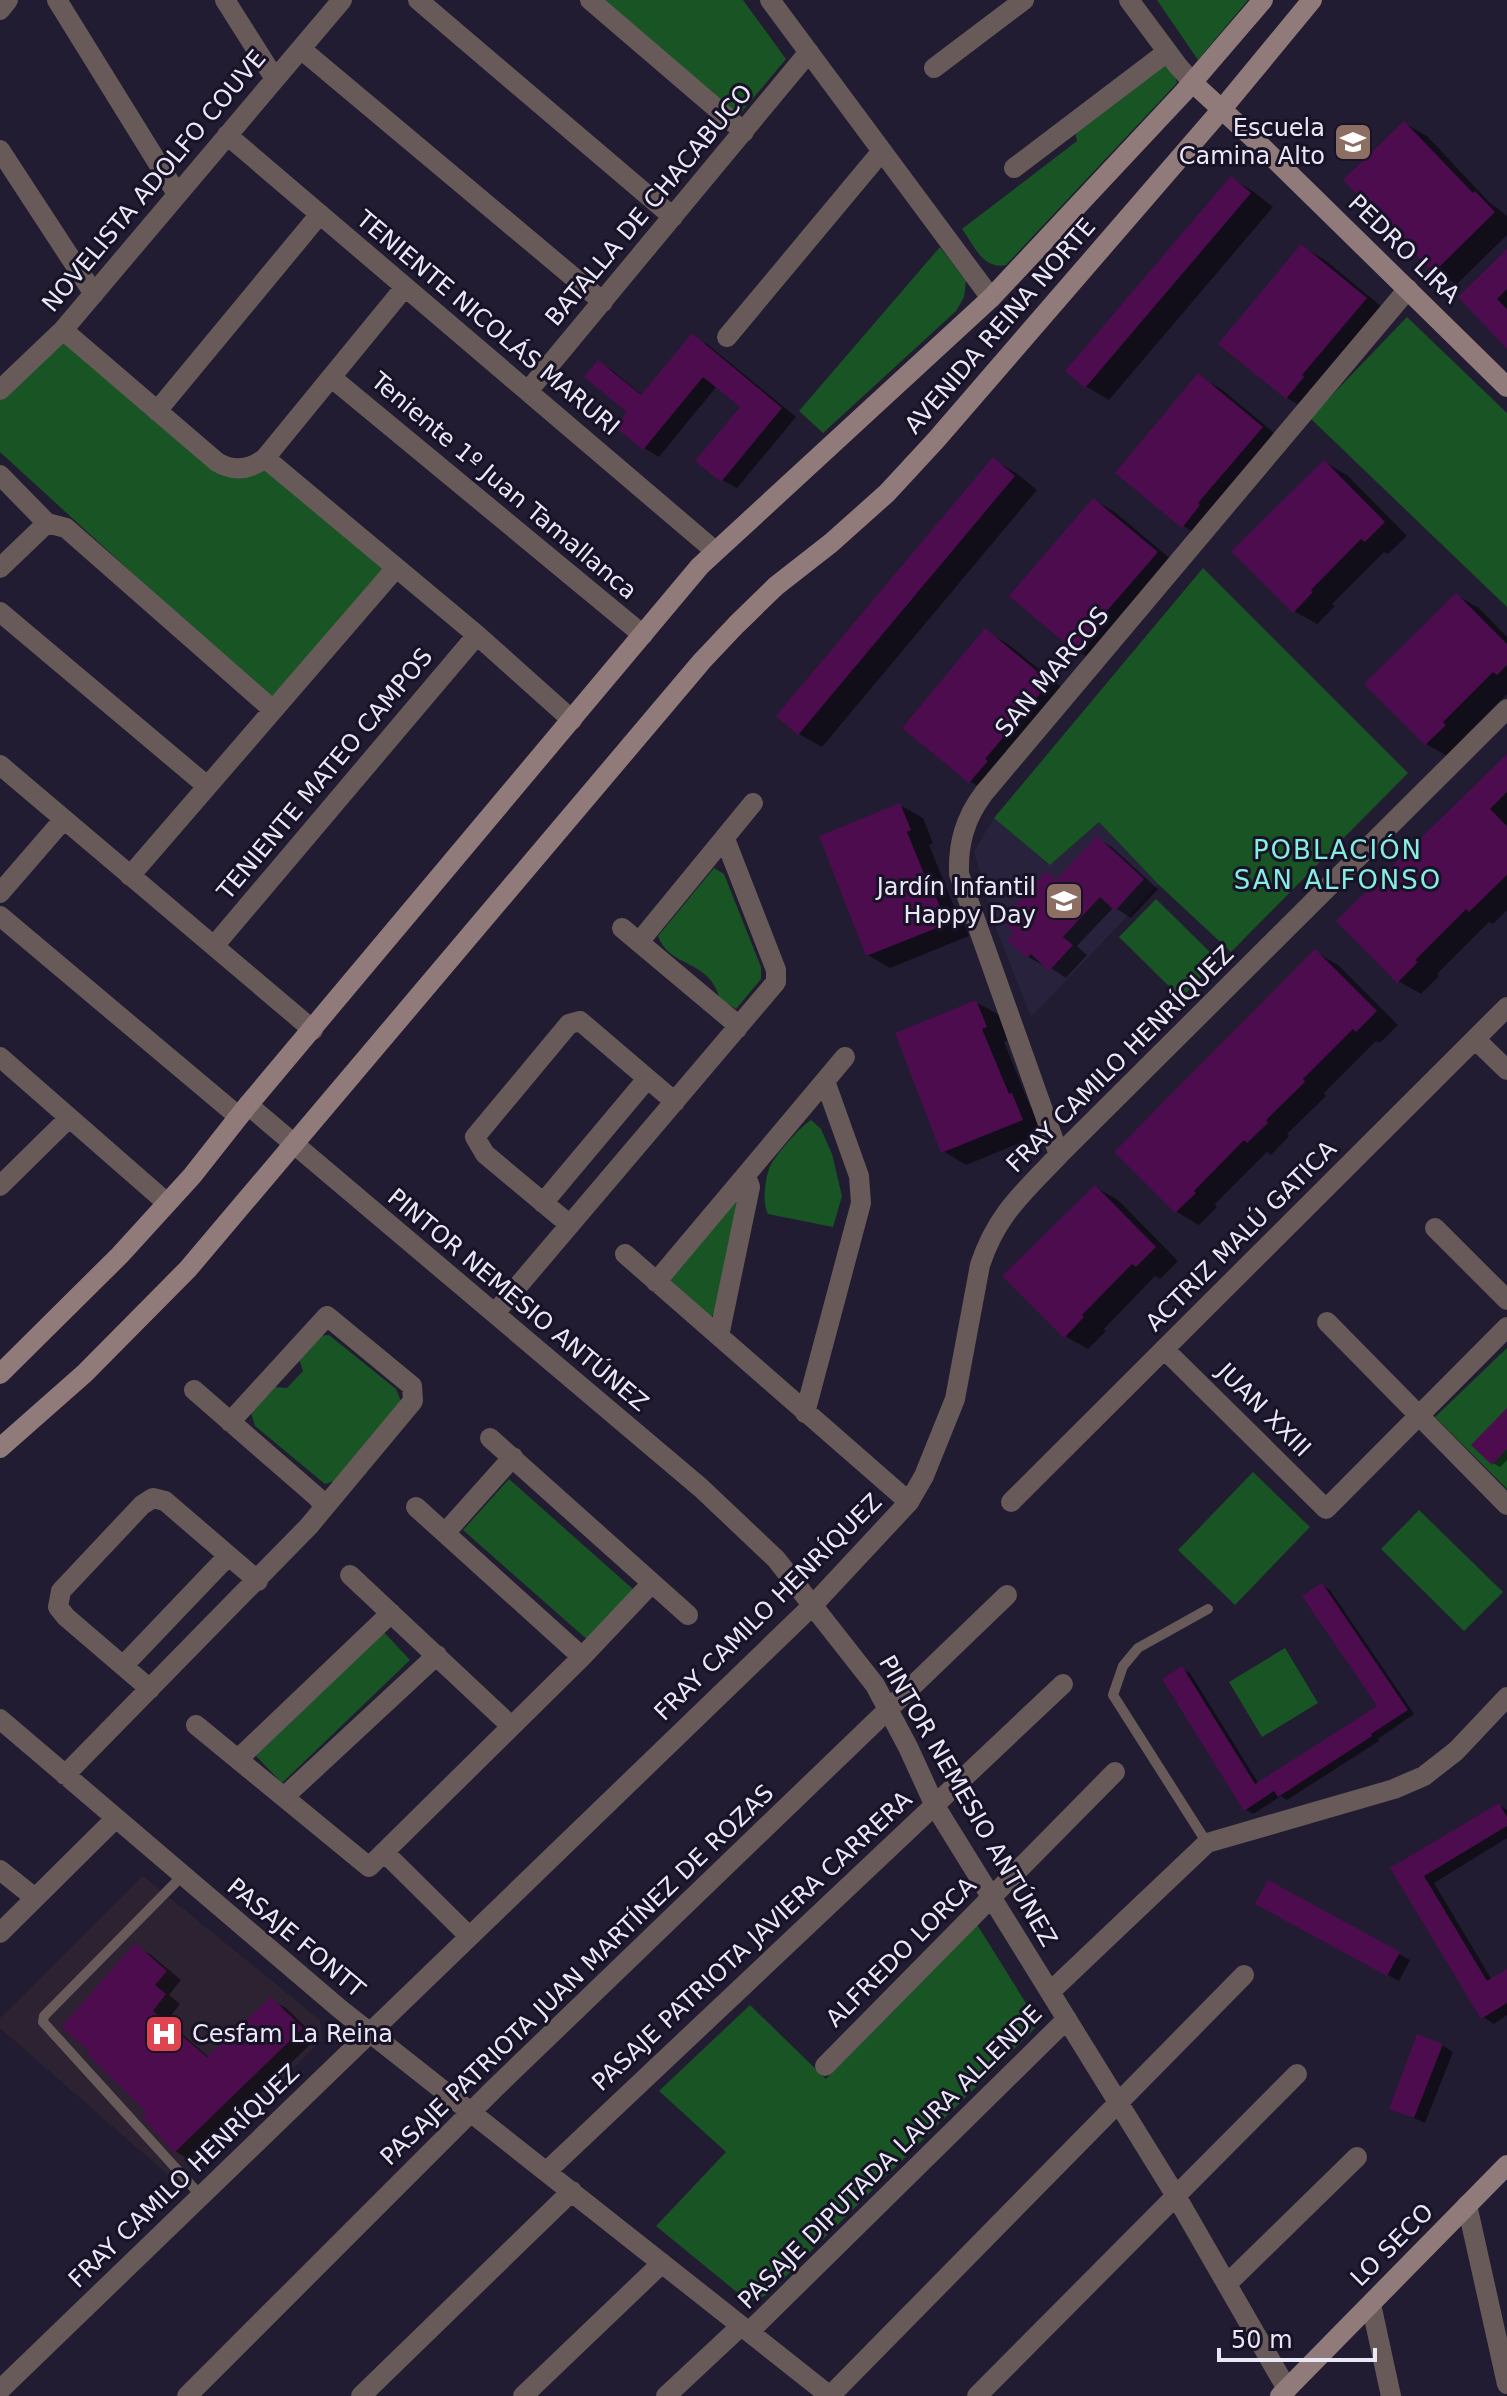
<svg xmlns="http://www.w3.org/2000/svg" width="1507" height="2396" font-family="'DejaVu Sans',sans-serif">
<style>
.built{fill:#29223d}
.medical{fill:#2c2231}
.green{fill:#195425}
.shadow{fill:#0007}
.building{fill:#4c0c4e}
.lines{fill:none;stroke-linecap:round;stroke-linejoin:round}
.lane{stroke:#675a59;stroke-width:10}
.street{stroke:#675a59;stroke-width:20}
.secondary{stroke:#907a7a;stroke-width:20}
.labels{text-anchor:middle;dominant-baseline:central;stroke-width:6;stroke-linejoin:round;paint-order:stroke}
.poi-label{font-size:24px;fill:#eae7f6;stroke:#181227;text-anchor:end}
.street-label{font-size:24px;fill:#eae7f6;stroke:#181227}
.neighbourhood-label{font-size:26px;letter-spacing:2px;fill:#86eee0;stroke:#181227}
</style>
<rect width="100%" height="100%" fill="#211c31"/>
<path class="built" d="M994,818L1050,865L1099,822L1158,884L1031,1017L992,918L974,851Z"/>
<path class="medical" d="M143,1876L320,2020L322,2040L176,2182L0,2028V2018Z"/>
<path class="green" d="M602,0H743L786,59L735,120Z
M1157,0H1248L1198,60Z
M1167,59L1175,75L1177,83L1006,265C983,270 974,245 962,229L1077,141L1075,131Z
M940,247L966,281L964,297L956,311L823,433L799,411Z
M1407,317L1507,413V607L1310,418Z
M63,334L216,466L265,463L392,568L272,701L0,452V400Z
M1203,568L1408,773L1231,952L1158,884L1099,822L1050,865L994,818Z
M714,868L724,874L761,967V979L736,1009L720,999C709,958 670,969 658,936Z
M1156,899L1218,960L1181,998L1119,937Z
M811,1120L821,1129L832,1154L842,1196L833,1227L768,1214C762,1203 765,1180 769,1169C773,1157 801,1126 811,1120Z
M736,1200L742,1205L717,1313L709,1317L666,1281Z
M329,1335L396,1389L401,1401L334,1481L325,1484L255,1426L251,1413L274,1387L287,1388L303,1371L299,1359L319,1336Z
M1507,1348V1489L1435,1417Z
M1253,1472L1310,1527L1235,1605L1178,1550Z
M509,1479L635,1591L590,1642L463,1530Z
M1419,1510L1503,1592L1464,1631L1381,1549Z
M381,1629L410,1660L282,1783L252,1752Z
M1285,1648L1318,1703L1262,1737L1229,1682Z
M976,1923L1039,2024L767,2295L749,2302L656,2226L726,2152L659,2091L750,2005L826,2079Z"/>
<path class="shadow" d="M1404,123L1427,136L1488,201L1507,216V235L1457,284L1434,271Z
M1232,179L1254,192L1273,207L1109,400L1087,387L1068,371Z
M1302,247L1325,260L1388,312L1310,411L1287,398L1221,344Z
M1507,252V345L1461,297Z
M693,336L707,344L796,417L737,488L722,480L742,407L717,386L659,457L644,448L630,412L598,362L613,371L643,396Z
M1198,376L1221,389L1284,441L1206,539L1183,526Z
M994,460L1016,473L1037,490L822,747L799,734Z
M1324,462L1347,475L1407,536L1388,554L1384,552L1332,604L1335,606L1317,624L1294,611Z
M1094,500L1116,513L1179,566L1100,664L1077,651L1012,596Z
M1456,595L1479,608L1507,637V694L1465,736L1467,739L1449,757L1426,744L1366,684Z
M985,631L1008,644L1072,696L993,795L971,782L905,728Z
M1507,757V910L1493,924L1489,922L1437,974L1439,976L1421,994L1398,981Z
M900,805L923,818L933,843L929,845L955,909L959,912L969,936L890,968L868,955Z
M1097,838L1112,847L1158,889L1131,918L1114,907L1077,946L1087,955L1066,978L1045,964L1043,965L1028,957L1010,940L1046,874L1058,881Z
M1316,952L1338,965L1398,1025L1380,1043L1376,1041L1324,1093L1326,1096L1287,1134L1289,1136L1271,1155L1267,1152L1215,1204L1217,1207L1199,1225L1177,1212L1117,1152Z
M976,1002L999,1015L1008,1040L1004,1042L1030,1106L1034,1109L1044,1133L966,1165L943,1151Z
M1095,1187L1118,1200L1178,1261L1160,1279L1155,1276L1104,1329L1106,1331L1088,1349L1065,1336Z
M1507,1411V1460L1500,1467L1493,1463Z
M1322,1585L1330,1590L1414,1714L1378,1739L1379,1741L1287,1800L1281,1796L1253,1814L1245,1809L1182,1669L1190,1673L1259,1784L1379,1706Z
M1499,1805L1507,1810V1838L1434,1883L1492,1980L1507,1971V2015L1494,2024L1483,2017L1393,1869Z
M1269,1883L1410,1960L1399,1981L1258,1903Z
M136,1946L151,1955L181,1980L169,1995L180,2004L167,2021L210,2058L271,2000L286,2008L317,2038L190,2160L175,2151L149,2113Z
M1442,2045L1453,2052L1425,2123L1391,2108Z"/>
<path class="building" d="M1404,121L1473,193L1475,191L1495,212L1433,273L1343,180Z
M1231,176L1251,193L1085,388L1065,371Z
M1301,244L1367,298L1302,375L1304,377L1286,399L1218,344Z
M1507,249V289L1497,299L1507,309V349L1458,297Z
M692,333L782,408L721,482L695,461L740,407L703,377L643,450L615,427L627,412L584,377L598,360L641,395Z
M1198,373L1263,427L1198,503L1200,505L1182,528L1115,473Z
M993,457L1015,476L798,735L776,716Z
M1324,460L1385,522L1365,542L1361,539L1311,590L1313,592L1293,613L1231,551Z
M1093,498L1158,552L1092,628L1095,630L1076,652L1009,596Z
M1456,593L1507,644V665L1497,675L1493,672L1443,722L1446,725L1425,745L1364,684Z
M985,628L1050,682L985,759L988,761L969,783L902,728Z
M1507,754V792L1490,809L1507,826V875L1469,912L1466,909L1415,960L1418,962L1397,983L1336,921Z
M900,803L911,830L907,832L934,898L936,897L947,924L866,956L819,836Z
M1097,836L1144,879L1115,911L1100,897L1063,937L1073,945L1049,971L1031,954L1027,958L1007,940L1014,933L1001,920L1046,871L1056,880Z
M1315,949L1377,1011L1356,1032L1353,1029L1303,1079L1305,1082L1266,1120L1268,1123L1247,1143L1244,1140L1194,1191L1196,1193L1175,1213L1114,1152Z
M976,1000L987,1027L982,1029L1009,1094L1012,1093L1023,1120L941,1153L895,1033Z
M1095,1185L1156,1247L1136,1267L1132,1264L1082,1315L1084,1317L1064,1338L1002,1276Z
M1507,1408V1449L1492,1465L1471,1445Z
M1322,1583L1408,1710L1371,1734L1372,1736L1278,1797L1274,1791L1244,1811L1162,1679L1182,1666L1255,1784L1377,1706L1302,1596Z
M1499,1803L1507,1817V1826L1424,1876L1487,1981L1507,1969V2003L1481,2019L1390,1868Z
M1268,1880L1400,1952L1387,1976L1255,1904Z
M135,1943L167,1971L155,1985L166,1994L153,2011L207,2057L271,1997L303,2028L174,2153L142,2117L147,2113L87,2054L89,2051L61,2027Z
M1417,2034L1443,2044L1414,2118L1389,2109Z"/>
<g class="lines">
<path class="lane" d="M1207,1843L1113,1695L1123,1666L1138,1648L1208,1609
M182,1876L44,2016L43,2022L201,2196"/>
<path class="street" d="M57,0L177,194
M225,0L275,79
M418,0L673,217
M590,0L744,132
M770,0L991,298
M1129,0L1178,66L1193,83
M0,10L8,0
M301,49L603,302
M934,68L1024,0
M227,135L715,551
M0,150L94,294
M1014,168L1167,52
M63,330L217,462C234,472 250,470 265,458L405,287
M727,337L882,151
M332,378L643,635
M0,390L63,330L342,0
M528,391L809,52
M157,411L320,214
M265,458L477,635L572,720
M0,475L47,523
M47,523L66,528L273,710
M0,568L47,523
M0,612L207,786
M0,765L313,1030
M130,876L396,568
M0,893L64,819
M0,916L238,1116
M622,928L734,1022L737,1029
M639,942L753,803
M214,946L477,635
M1475,1039L1507,1070
M0,1057L167,1203
M248,1105L701,1488L776,1559L875,1685L908,1747L935,1806L1176,2196L1287,2389
M1059,1155L959,874C958,843 965,818 984,793L1408,289
M0,1186L69,1118
M543,1203L647,1079
M570,1225L485,1154L475,1137L569,1024L580,1021L675,1102
M1435,1228L1507,1300
M625,1254L909,1502
M656,1282L845,1057
M495,1313L776,982V970L725,839
M1327,1322L1507,1505
M719,1336L750,1187L746,1175
M1164,1349L1326,1509L1507,1327
M194,1390L317,1497L325,1507
M805,1413L861,1203L859,1176L825,1081
M490,1438L688,1615
M1011,1502L1507,1007
M416,1507L582,1657
M445,1533L513,1457
M350,1575L511,1726
M123,1666L228,1556
M150,1689L66,1617L58,1607L61,1591L142,1505L153,1498L165,1501L258,1581
M0,1719L340,2009L830,2396L1244,1975
M196,1725L369,1867L582,1657L651,1584
M238,1759L391,1613
M65,1775L309,1526L413,1401L412,1386L327,1316L230,1422
M284,1797L437,1655
M384,1852L469,1936
M0,1870L35,1898
M0,1933L116,1818
M1050,1992L1207,1843L1394,1789L1424,1776L1456,1751L1507,1697
M825,2066L1115,1772
M547,2171L1063,1684
M1467,2205L1507,2384
M1227,2284L1357,2157
M1371,2304L1391,2396
M749,2332L1067,2019
M0,2390L813,1605L909,1502L924,1476L955,1399L980,1265C997,1214 1023,1193 1059,1155L1507,709
M187,2396L495,2088L1007,1595
M361,2396L572,2191
M523,2396L662,2263
M666,2396L741,2326
M977,2396L1297,2074"/>
<path class="secondary" d="M1193,83L1255,140L1507,387
M0,1374L120,1255L192,1176L248,1105L700,566L991,298L1184,92L1263,0
M0,1448L85,1373L188,1269L702,661L736,625L776,586L831,543L887,493L936,440L1222,109L1312,0
M1280,2396L1507,2165"/>
</g>
<defs>
<symbol id="school-square" viewBox="-11 -11 22 22"><rect x="-9" y="-9" width="18" height="18" rx="4" fill="#8d6e63" stroke="#181227"/><path d="M0-5L7-2L0 1L-7-2ZM-4 1L0 2.5L4 1V4Q0 6-4 4Z" fill="#fff"/></symbol>
<symbol id="hospital-square" viewBox="-11 -11 22 22"><rect x="-9" y="-9" width="18" height="18" rx="4" fill="#e0444e" stroke="#181227"/><path d="M-5-5h3v3.5h4V-5h3V5h-3V1.5h-4V5h-3Z" fill="#fff"/></symbol>
</defs>
<g fill-rule="evenodd">
<use href="#school-square" x="1331" y="120" width="44" height="44"/>
<use href="#school-square" x="1042" y="879" width="44" height="44"/>
<use href="#hospital-square" x="142" y="2012" width="44" height="44"/>
</g>
<g class="labels">
<g class="poi-label">
<text x="1325" y="128">Escuela<tspan x="1325" dy="28">Camina Alto</tspan></text>
<text x="1036" y="887">Jardín Infantil<tspan x="1036" dy="28">Happy Day</tspan></text>
<text x="192" y="2034" text-anchor="start">Cesfam La Reina</text>
</g>
<g class="street-label">
<text transform="translate(154 181) rotate(-50)">NOVELISTA ADOLFO COUVE</text>
<text transform="translate(649 205) rotate(-50)">BATALLA DE CHACABUCO</text>
<text transform="translate(1404 249) rotate(44)">PEDRO LIRA</text>
<text transform="translate(488 323) rotate(40)">TENIENTE NICOLÁS MARURI</text>
<text transform="translate(1000 326) rotate(-49)">AVENIDA REINA NORTE</text>
<text transform="translate(504 486) rotate(40)">Teniente 1º Juan Tamallanca</text>
<text transform="translate(1052 672) rotate(-50)">SAN MARCOS</text>
<text transform="translate(325 774) rotate(-50)">TENIENTE MATEO CAMPOS</text>
<text transform="translate(1120 1059) rotate(-45)">FRAY CAMILO HENRÍQUEZ</text>
<text transform="translate(1241 1236) rotate(-45)">ACTRIZ MALÚ GATICA</text>
<text transform="translate(518 1300) rotate(40)">PINTOR NEMESIO ANTÚNEZ</text>
<text transform="translate(1264 1410) rotate(45)">JUAN XXIII</text>
<text transform="translate(768 1607) rotate(-45)">FRAY CAMILO HENRÍQUEZ</text>
<text transform="translate(968 1801) rotate(60)">PINTOR NEMESIO ANTÚNEZ</text>
<text transform="translate(296 1938) rotate(40)">PASAJE FONTT</text>
<text transform="translate(752 1941) rotate(-43)">PASAJE PATRIOTA JAVIERA CARRERA</text>
<text transform="translate(901 1952) rotate(-45)">ALFREDO LORCA</text>
<text transform="translate(577 1975) rotate(-44)">PASAJE PATRIOTA JUAN MARTÍNEZ DE ROZAS</text>
<text transform="translate(890 2157) rotate(-45)">PASAJE DIPUTADA LAURA ALLENDE</text>
<text transform="translate(184 2176) rotate(-44)">FRAY CAMILO HENRÍQUEZ</text>
<text transform="translate(1392 2245) rotate(-45)">LO SECO</text>
</g>
<g class="neighbourhood-label">
<text x="1338" y="850">POBLACIÓN<tspan x="1338" dy="30">SAN ALFONSO</tspan></text>
</g>
</g>
<path d="M1219 2348v12h156v-12" fill="none" stroke="#eae7f6" stroke-width="4"/>
<text x="1231" y="2348" font-size="24" fill="#eae7f6" stroke="#181227" stroke-width="6" paint-order="stroke">50 m</text>
</svg>
